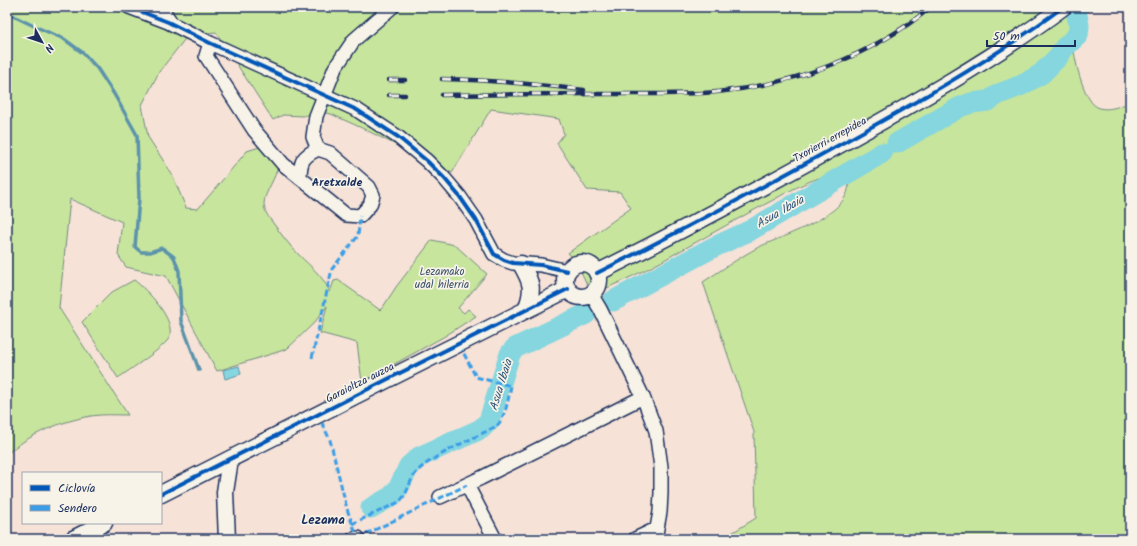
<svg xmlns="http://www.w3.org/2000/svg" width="1137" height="546" font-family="Kalam,sans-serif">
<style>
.green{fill:#c7e59d;stroke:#718a7e}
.water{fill:#85d6df;stroke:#5b93ab}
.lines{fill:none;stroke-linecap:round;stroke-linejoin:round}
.stream{stroke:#5b93ab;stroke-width:3.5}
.river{stroke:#85d6df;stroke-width:21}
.minor-casing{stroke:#1b2f5e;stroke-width:16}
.tertiary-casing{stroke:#1b2f5e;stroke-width:19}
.minor{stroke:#f7f3e8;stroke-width:13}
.tertiary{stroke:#f7f3e8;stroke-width:16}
.rail-casing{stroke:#1b2f5e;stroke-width:4.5}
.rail{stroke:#f7f3e8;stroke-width:3;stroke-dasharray:9;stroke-linecap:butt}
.quiet{stroke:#3b9de6;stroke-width:3;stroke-dasharray:6 3;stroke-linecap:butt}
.cycleway-casing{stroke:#f7f3e8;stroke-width:6}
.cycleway{stroke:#0057b8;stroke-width:4}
.labels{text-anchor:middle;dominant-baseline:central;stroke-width:3.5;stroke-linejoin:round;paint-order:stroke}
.street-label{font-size:11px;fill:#1b2f5e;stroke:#f7f3e8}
.park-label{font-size:11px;fill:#3d536b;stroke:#f7f3e8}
.neighbourhood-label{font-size:12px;font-weight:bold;fill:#1b2f5e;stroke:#f7f3e8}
.water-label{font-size:12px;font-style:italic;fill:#36597e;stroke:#f7f3e8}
.quarter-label{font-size:13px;font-weight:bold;fill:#1b2f5e;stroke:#f7f3e8}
</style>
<rect width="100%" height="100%" fill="#f6e2d7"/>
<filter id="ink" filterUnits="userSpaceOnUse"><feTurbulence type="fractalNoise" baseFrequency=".025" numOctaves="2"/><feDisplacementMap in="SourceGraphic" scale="8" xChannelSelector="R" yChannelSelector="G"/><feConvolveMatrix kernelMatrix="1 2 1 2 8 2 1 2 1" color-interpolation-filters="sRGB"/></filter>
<g filter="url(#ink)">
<path class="green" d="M7,7H1092C1086,13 1076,20 1074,27C1069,43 1082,100 1097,107C1107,112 1121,106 1130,102V539H722L756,518L754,432L703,282C720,271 737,259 755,249C777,237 856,215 848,180C838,173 831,175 819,178C804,183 789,191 775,199C740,217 706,237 671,256C646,271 619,282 592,295L576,261L568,253L631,208L620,192L587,190L557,143L564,134L559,119L491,109L452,173L364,129L331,114L320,112L303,116L283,115L273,120L216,32L188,35L159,72L142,105L148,137L172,174L186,208L198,209L247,151L269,144L278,164C277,178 264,192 264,204C264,211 269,218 273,223C281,234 289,245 299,255C310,266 324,277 330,292L334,281L338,280L380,310L383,307L396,287L432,240L455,245L487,274L458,308L464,313L468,309L476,316L445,336L362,382L357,343L320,333L327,306L315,322L287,349L217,371L166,276L126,267L118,255L122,222L70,199L59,308L128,415C116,415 103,414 91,416C62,421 29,434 7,454Z
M134,280C146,289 177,320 169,338C165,347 128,371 118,378L82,322L112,292Z"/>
<path class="water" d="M239,366L241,374L225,379L223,370Z"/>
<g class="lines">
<path class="stream" d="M7,13L34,26L64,39L83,53L97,68L114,94L137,135L139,198L135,247L141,252H150L162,248L174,257L179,271L181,321L199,370"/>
<path class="river" d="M897,143L960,107L971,103L988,101L999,94L1022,85L1041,74L1058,57L1064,48L1078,35L1079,26L1076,10
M613,301L712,248L751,230L882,153
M371,508L392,496L399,487L409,466L419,457L481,429L489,421L510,354L515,348L586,314"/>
<defs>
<path id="minor" d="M129,7L168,22L210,43L357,110L398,137L427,161L444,178L460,197L476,220L494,254L504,260L513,263L541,265L567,271
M161,7L172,24
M210,43L206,56L254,130L283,164L346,215L360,216L370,205L373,195L369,187L330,153L318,149C303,156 300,161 300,178
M318,149L313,137L316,116L335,68L354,40L392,7
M591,294L600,309L643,397L656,431L661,467V493L660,512L655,539
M467,485L495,539
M440,497L481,478L643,397
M353,539L358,538
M635,539L656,529"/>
<path id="tertiary" d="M565 280a17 17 0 1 1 34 0a17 17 0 1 1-34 0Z
M521,264C532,283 534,289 526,310
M597,273C675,234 752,193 828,151C908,107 989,62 1063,7
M161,494L388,379L568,289
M73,539L104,523
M227,539L225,492L229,466L228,460"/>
</defs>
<use href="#minor" class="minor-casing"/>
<use href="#tertiary" class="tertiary-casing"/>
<use href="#minor" class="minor"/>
<use href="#tertiary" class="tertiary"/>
<defs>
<path id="rail" d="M442,79C490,80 536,84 584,90
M389,80H405
M389,95H405
M442,95C497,94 551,94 606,94C643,94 680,95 717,92C795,84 870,57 931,7"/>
</defs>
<use href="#rail" class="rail-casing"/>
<use href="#rail" class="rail"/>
<path class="quiet" d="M312,358L332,269L358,236L360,216
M322,423L330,440L347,509L358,539
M352,524L399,502C409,493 408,482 416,473C427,458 478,436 497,426C506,415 508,400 511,386L476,377L462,350
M358,538L467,485"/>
<defs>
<path id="cycleway" d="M129,7L168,22L210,43L357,110L398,137L427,161L444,178L460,197L476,220L494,254L504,260L513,263L541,265L567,271
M597,273C675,234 752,193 828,151C908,107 989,62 1063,7
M161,494L388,379L568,289"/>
</defs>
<use href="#cycleway" class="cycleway-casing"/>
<use href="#cycleway" class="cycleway"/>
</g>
</g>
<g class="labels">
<g class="street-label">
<text transform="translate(830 140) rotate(-29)">Txorierri errepidea</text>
<text transform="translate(360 383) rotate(-27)">Garaioltza auzoa</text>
</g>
<g class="park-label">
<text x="442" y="272">Lezamako<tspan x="442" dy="13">udal hilerria</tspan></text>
</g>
<g class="neighbourhood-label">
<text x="337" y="182">Aretxalde</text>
</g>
<g class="water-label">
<text transform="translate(780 212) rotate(-30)">Asua Ibaia</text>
<text transform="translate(501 385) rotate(-73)">Asua Ibaia</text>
</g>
<g class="quarter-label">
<text x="323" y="520">Lezama</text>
</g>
</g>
<rect width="1137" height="546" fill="none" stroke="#f7f3e8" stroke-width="24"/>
<rect x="12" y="12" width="1113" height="522" fill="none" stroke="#1b2f5e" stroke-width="1.5" filter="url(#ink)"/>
<rect x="22" y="472" width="140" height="52" fill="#f7f3e8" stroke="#9fa5b1"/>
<rect x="30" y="485" width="20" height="6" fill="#0057b8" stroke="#9fa5b1"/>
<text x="58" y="492" font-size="12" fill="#1b2f5e">Ciclovía</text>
<rect x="30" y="505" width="20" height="6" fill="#3b9de6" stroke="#9fa5b1"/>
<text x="58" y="512" font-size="12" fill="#1b2f5e">Sendero</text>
<g transform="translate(42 42) rotate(130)" stroke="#f7f3e8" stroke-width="3" paint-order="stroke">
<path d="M0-3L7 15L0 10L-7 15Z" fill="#1b2f5e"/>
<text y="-6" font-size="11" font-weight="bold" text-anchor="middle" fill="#1b2f5e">N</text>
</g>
<path d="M987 40v6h88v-6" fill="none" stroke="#1b2f5e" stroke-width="2"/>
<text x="993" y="40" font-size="12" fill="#1b2f5e" stroke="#f7f3e8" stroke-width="3" paint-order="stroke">50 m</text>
</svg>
